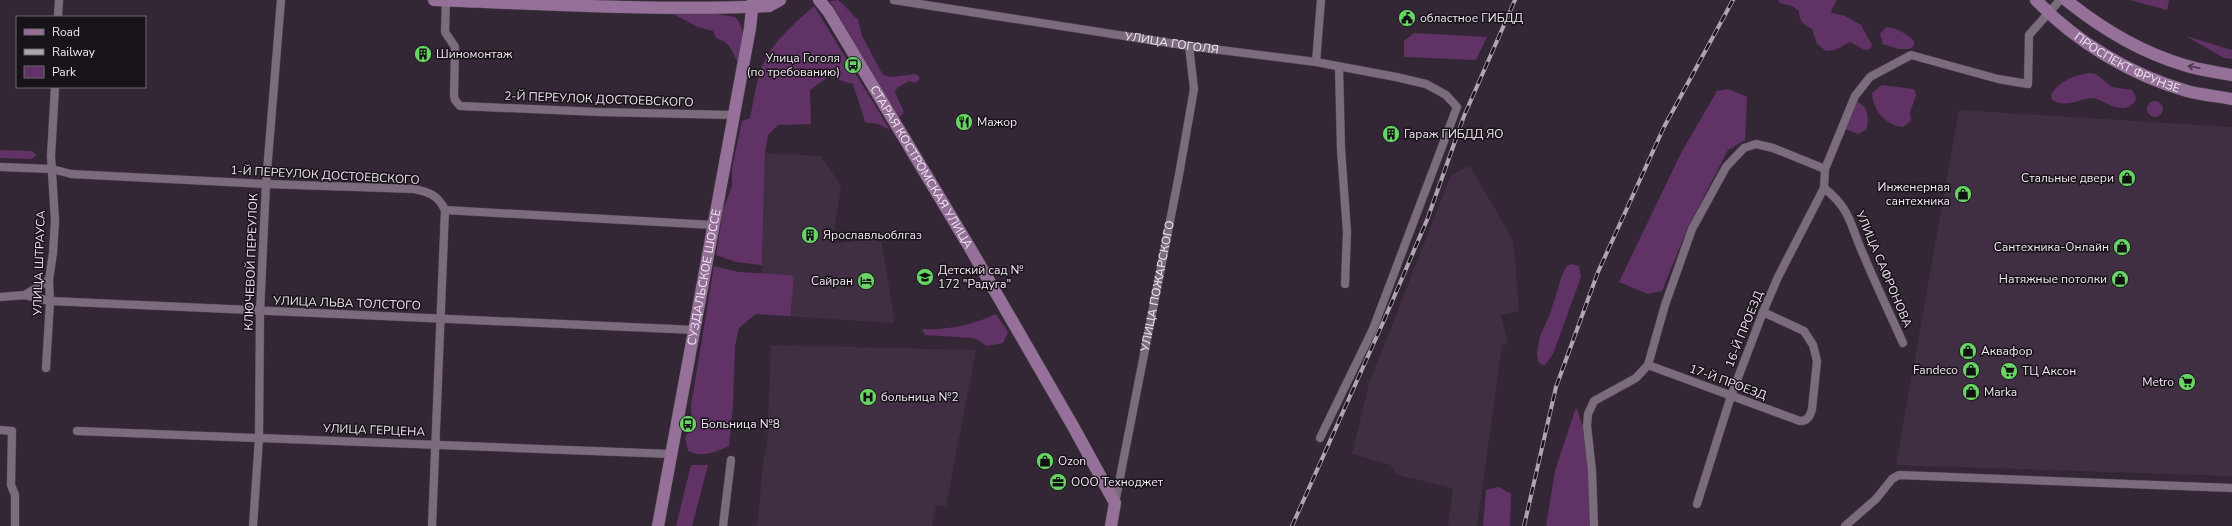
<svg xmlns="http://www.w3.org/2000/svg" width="2232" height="526" font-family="'Nunito Sans',sans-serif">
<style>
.built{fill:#402e42}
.green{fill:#603265}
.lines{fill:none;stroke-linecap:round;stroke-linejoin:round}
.street-casing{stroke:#4f4350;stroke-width:9}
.secondary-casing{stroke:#4f4350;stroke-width:13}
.street{stroke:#7b6c7d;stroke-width:8}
.secondary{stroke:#95719a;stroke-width:12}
.rail-casing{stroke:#afa5b0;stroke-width:4}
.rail{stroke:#181219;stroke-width:2.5;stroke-dasharray:8;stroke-linecap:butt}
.oneway{stroke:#4a384d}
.labels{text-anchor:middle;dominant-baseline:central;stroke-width:3;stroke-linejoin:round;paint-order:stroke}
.poi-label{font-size:12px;fill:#f2e9f3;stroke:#181219;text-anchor:start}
.street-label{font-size:12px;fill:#f2e9f3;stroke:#181219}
</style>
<rect width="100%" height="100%" fill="#342735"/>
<path class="built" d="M1959,110L2232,127V476L1896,465Z
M765,153L821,156L841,186L832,244L881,238L894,317L893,323L756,314L762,269Z
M1470,166L1512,238L1515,257L1519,311L1501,315L1508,344L1502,345L1477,526H1448L1453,488L1397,475L1391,465L1352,454L1369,384L1451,175Z
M771,345L976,350L946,506L936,505L932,526H752L758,524L763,461L767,445Z"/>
<path class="green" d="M838,0C846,5 852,16 858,19L862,36L883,75L891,77L916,74L920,78L916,83L909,81L897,88L895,93L904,112L898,119L830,1Z
M1778,0H1837L1831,11L1832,13L1845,16L1861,25L1872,45L1870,49L1865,50L1850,42L1835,50L1826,51L1817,44L1812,29C1804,25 1799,21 1799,11L1792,6L1780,3Z
M2130,0H2169L2167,10Z
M814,6L890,130L878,124L865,122L853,84L828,77L810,90L811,124L778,125L768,135L765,153L762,265L736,262L716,255L723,210L732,186V168L742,121L750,118C754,100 756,80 763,64C774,40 795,23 814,6Z
M671,13H711L735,17C748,30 741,47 738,63C732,51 731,43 716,38L713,31L698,27Z
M1886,27C1897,28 1906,33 1914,41V46L1909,49H1898L1883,44L1880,34Z
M1414,33L1487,37L1476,60L1404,57V41Z
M2186,36L2232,50V59L2224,58Z
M2089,73L2096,74L2112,87L2132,90L2136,97L2135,102C2120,118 2102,97 2091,98C2075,100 2070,108 2052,100L2051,94C2061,80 2072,76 2089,73Z
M1882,85L1914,89L1916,95L1910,113L1911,121L1903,127C1887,126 1872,110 1872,93Z
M1728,89L1747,97L1745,140L1728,150L1687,229L1662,291L1648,294L1619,282L1681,153L1717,91Z
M2147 109a8 8 0 1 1 16 0a8 8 0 1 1-16 0Z
M1856,102C1868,104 1870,121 1866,130L1858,134L1845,129Z
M0,150L32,151L36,155L32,159L0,158Z
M1571,264L1579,266L1581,277L1553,354L1545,365H1542L1538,361L1537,353L1540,336L1550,314L1562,275L1567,266Z
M714,266L739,272L791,275L794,278L790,316L756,314L739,328L735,346L733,405L729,446C716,452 702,458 688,451L685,438L692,426L691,405Z
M996,314L1008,332L1003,343L987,346L974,338L925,335L922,329C948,330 973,325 996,314Z
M1576,407L1595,461L1590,526H1546L1555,471Z
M691,465H708L692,526H676Z
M1499,487L1511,494L1510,526H1483L1486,490Z"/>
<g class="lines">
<defs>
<g id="street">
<path d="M446,0L445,32L455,47L454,96L455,100L460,106L599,112L733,115"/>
<path id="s1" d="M894,0L1189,46L1316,62L1396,77L1426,84L1446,95L1457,107L1373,329L1320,438"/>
<path d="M58,17L59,0"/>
<path d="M1316,62L1321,0"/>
<path d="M1339,67L1341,149L1347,232L1345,284"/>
<path d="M0,167L52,169L71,174L266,184L414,189C429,192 438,195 445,210"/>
<path d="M1824,188C1852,210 1850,226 1864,256C1876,285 1890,314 1903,343"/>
<path d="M445,210L713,225"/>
<path d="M25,295L49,280"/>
<path d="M0,297L25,295L50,301L695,330"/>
<path d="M1648,365L1800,421C1808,421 1810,416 1812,409L1817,361L1813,345L1804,331L1763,312"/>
<path d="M46,368L50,301L49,280L53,253L55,221L51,156L55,87"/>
<path d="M0,430L12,431L11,485L15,495V526"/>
<path d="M77,431L671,454"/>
<path id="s2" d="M1115,503L1179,175L1194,89L1189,46"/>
<path d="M1697,504L1731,396L1763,312L1778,277L1824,188L1825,169L1855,96L1870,77L1911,55L1998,79L2028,84L2029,35L2060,0"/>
<path d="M253,526L259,438L260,312L266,184L281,0"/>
<path d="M432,526L445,210"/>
<path d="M723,526L731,460"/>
<path d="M1594,526L1592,471L1587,426L1588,414L1594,401L1636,378L1648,365L1665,305L1692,229L1726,167L1744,148L1756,144L1773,148L1825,169"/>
<path d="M1845,526L1876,499L1892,479L1899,475L2232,488"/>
</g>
<g id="secondary">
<path d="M434,0C546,4 658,11 769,6"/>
<path id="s3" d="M819,0L828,11L970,248L1074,428L1115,503L1111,526"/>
<path id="s4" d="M2036,0C2076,42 2131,75 2187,91C2201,95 2217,96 2232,99"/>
<path d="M2066,0C2102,29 2140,52 2184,65C2199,70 2216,72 2232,75"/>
<path d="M761,3L769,6L780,0"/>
<path id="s5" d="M658,526L750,28L753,0"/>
</g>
</defs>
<use href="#street" class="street-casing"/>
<use href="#secondary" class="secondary-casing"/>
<use href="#street" class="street"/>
<use href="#secondary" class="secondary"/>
<defs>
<path id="rail" d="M1292,526L1385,318L1427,220L1464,116L1515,0
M1524,526L1556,387L1598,272L1664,127L1733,0"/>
</defs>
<use href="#rail" class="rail-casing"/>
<use href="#rail" class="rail"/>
</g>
<defs><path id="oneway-shaft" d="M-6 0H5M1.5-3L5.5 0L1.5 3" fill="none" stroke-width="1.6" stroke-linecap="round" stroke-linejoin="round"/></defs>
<use class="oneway" href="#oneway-shaft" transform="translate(2194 67) rotate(-169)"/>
<defs>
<symbol id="civic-disc" viewBox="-11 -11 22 22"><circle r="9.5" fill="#68d465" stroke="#181219"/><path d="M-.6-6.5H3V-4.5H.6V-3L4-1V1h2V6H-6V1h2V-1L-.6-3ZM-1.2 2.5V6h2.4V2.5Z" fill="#111"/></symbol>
<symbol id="building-disc" viewBox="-11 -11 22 22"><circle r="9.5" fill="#68d465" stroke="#181219"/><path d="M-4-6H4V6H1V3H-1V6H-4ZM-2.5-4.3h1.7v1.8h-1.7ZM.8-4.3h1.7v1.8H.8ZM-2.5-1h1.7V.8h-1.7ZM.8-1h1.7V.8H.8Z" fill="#111"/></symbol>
<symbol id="bus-disc" viewBox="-11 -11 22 22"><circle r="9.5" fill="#68d465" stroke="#181219"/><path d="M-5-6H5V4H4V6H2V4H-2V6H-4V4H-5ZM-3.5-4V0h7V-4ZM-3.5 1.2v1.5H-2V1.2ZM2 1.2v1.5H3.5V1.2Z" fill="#111"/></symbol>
<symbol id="restaurant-disc" viewBox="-11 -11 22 22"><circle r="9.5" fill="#68d465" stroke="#181219"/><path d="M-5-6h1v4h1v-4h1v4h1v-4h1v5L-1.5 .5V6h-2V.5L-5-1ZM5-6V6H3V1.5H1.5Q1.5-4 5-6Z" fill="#111"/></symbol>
<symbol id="shop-disc" viewBox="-11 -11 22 22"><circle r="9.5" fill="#68d465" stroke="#181219"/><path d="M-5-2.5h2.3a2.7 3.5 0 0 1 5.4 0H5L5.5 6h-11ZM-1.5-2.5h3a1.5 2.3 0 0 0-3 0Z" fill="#111"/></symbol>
<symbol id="school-disc" viewBox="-11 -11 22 22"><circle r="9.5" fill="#68d465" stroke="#181219"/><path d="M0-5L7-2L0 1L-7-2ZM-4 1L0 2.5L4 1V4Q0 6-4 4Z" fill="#111"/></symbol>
<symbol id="hotel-disc" viewBox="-11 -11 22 22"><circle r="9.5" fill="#68d465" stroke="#181219"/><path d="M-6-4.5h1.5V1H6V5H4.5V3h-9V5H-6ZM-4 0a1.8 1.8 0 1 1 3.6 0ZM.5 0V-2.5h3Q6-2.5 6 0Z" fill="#111"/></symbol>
<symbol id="supermarket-disc" viewBox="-11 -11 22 22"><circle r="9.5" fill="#68d465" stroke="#181219"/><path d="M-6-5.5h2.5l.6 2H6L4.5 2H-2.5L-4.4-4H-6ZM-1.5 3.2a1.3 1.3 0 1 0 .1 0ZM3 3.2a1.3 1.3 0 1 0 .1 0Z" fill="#111"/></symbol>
<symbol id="hospital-disc" viewBox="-11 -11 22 22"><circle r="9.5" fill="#68d465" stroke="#181219"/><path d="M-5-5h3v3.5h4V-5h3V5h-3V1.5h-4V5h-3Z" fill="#111"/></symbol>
<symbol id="office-disc" viewBox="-11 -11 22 22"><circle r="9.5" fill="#68d465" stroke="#181219"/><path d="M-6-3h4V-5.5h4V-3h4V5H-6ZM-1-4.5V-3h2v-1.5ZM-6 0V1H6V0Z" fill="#111"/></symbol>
</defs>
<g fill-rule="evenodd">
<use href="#civic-disc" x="1397" y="8" width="20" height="20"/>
<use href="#building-disc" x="413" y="44" width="20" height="20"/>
<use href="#bus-disc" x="843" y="55" width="20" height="20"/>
<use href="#restaurant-disc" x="954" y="112" width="20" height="20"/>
<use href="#building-disc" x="1381" y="124" width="20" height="20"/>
<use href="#shop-disc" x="2117" y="168" width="20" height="20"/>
<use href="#shop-disc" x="1953" y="184" width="20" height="20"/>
<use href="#building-disc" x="800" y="225" width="20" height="20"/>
<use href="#shop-disc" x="2112" y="237" width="20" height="20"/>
<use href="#school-disc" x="915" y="267" width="20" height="20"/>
<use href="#shop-disc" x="2110" y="269" width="20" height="20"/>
<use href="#hotel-disc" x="856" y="271" width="20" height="20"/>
<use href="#shop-disc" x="1958" y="341" width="20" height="20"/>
<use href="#shop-disc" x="1961" y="360" width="20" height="20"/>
<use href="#supermarket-disc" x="1999" y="361" width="20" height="20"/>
<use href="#supermarket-disc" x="2177" y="372" width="20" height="20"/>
<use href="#shop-disc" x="1961" y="382" width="20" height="20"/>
<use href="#hospital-disc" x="858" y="387" width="20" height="20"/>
<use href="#bus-disc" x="678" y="414" width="20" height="20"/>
<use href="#shop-disc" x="1035" y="451" width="20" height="20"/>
<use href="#office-disc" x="1048" y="472" width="20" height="20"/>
</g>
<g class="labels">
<g class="poi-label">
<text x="1420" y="18">областное ГИБДД</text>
<text x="436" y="54">Шиномонтаж</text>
<text x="840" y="58" text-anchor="end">Улица Гоголя<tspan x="840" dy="14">(по требованию)</tspan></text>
<text x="977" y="122">Мажор</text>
<text x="1404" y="134">Гараж ГИБДД ЯО</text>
<text x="2114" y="178" text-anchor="end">Стальные двери</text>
<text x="1950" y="187" text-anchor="end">Инженерная<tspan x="1950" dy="14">сантехника</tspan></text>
<text x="823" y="235">Ярославльоблгаз</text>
<text x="2109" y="247" text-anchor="end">Сантехника-Онлайн</text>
<text x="938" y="270">Детский сад №<tspan x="938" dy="14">172 "Радуга"</tspan></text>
<text x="2107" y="279" text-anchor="end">Натяжные потолки</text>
<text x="853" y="281" text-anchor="end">Сайран</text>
<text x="1981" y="351">Аквафор</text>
<text x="1958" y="370" text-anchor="end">Fandeco</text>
<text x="2022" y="371">ТЦ Аксон</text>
<text x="2174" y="382" text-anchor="end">Metro</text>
<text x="1984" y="392">Marka</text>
<text x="881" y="397">больница №2</text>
<text x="701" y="424">Больница №8</text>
<text x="1058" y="461">Ozon</text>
<text x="1071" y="482">ООО Техноджет</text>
</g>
<g class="street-label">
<text stroke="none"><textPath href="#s1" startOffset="281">УЛИЦА ГОГОЛЯ</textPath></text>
<text stroke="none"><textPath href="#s4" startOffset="112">ПРОСПЕКТ ФРУНЗЕ</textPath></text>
<text transform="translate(599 99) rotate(2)">2-Й ПЕРЕУЛОК ДОСТОЕВСКОГО</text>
<text stroke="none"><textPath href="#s3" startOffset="196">СТАРАЯ КОСТРОМСКАЯ УЛИЦА</textPath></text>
<text transform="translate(325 175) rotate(3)">1-Й ПЕРЕУЛОК ДОСТОЕВСКОГО</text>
<text transform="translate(251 262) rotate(-88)">КЛЮЧЕВОЙ ПЕРЕУЛОК</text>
<text transform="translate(39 263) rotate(-88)">УЛИЦА ШТРАУСА</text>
<text transform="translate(1884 269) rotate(67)">УЛИЦА САФРОНОВА</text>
<text stroke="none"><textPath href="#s5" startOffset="253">СУЗДАЛЬСКОЕ ШОССЕ</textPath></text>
<text stroke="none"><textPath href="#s2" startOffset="221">УЛИЦА ПОЖАРСКОГО</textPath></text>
<text transform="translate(347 303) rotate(2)">УЛИЦА ЛЬВА ТОЛСТОГО</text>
<text transform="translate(1744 329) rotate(-68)">16-Й ПРОЕЗД</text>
<text transform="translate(1728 382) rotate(20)">17-Й ПРОЕЗД</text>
<text transform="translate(374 430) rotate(2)">УЛИЦА ГЕРЦЕНА</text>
</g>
</g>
<rect x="16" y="16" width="130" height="72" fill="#181219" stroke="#6f6870"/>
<rect x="24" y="29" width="20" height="6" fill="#95719a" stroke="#6f6870"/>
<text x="52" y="36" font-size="12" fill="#f2e9f3">Road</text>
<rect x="24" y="49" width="20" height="6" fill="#afa5b0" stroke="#6f6870"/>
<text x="52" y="56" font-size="12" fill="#f2e9f3">Railway</text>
<rect x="24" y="66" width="20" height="12" fill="#603265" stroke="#6f6870"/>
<text x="52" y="76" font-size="12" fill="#f2e9f3">Park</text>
</svg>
